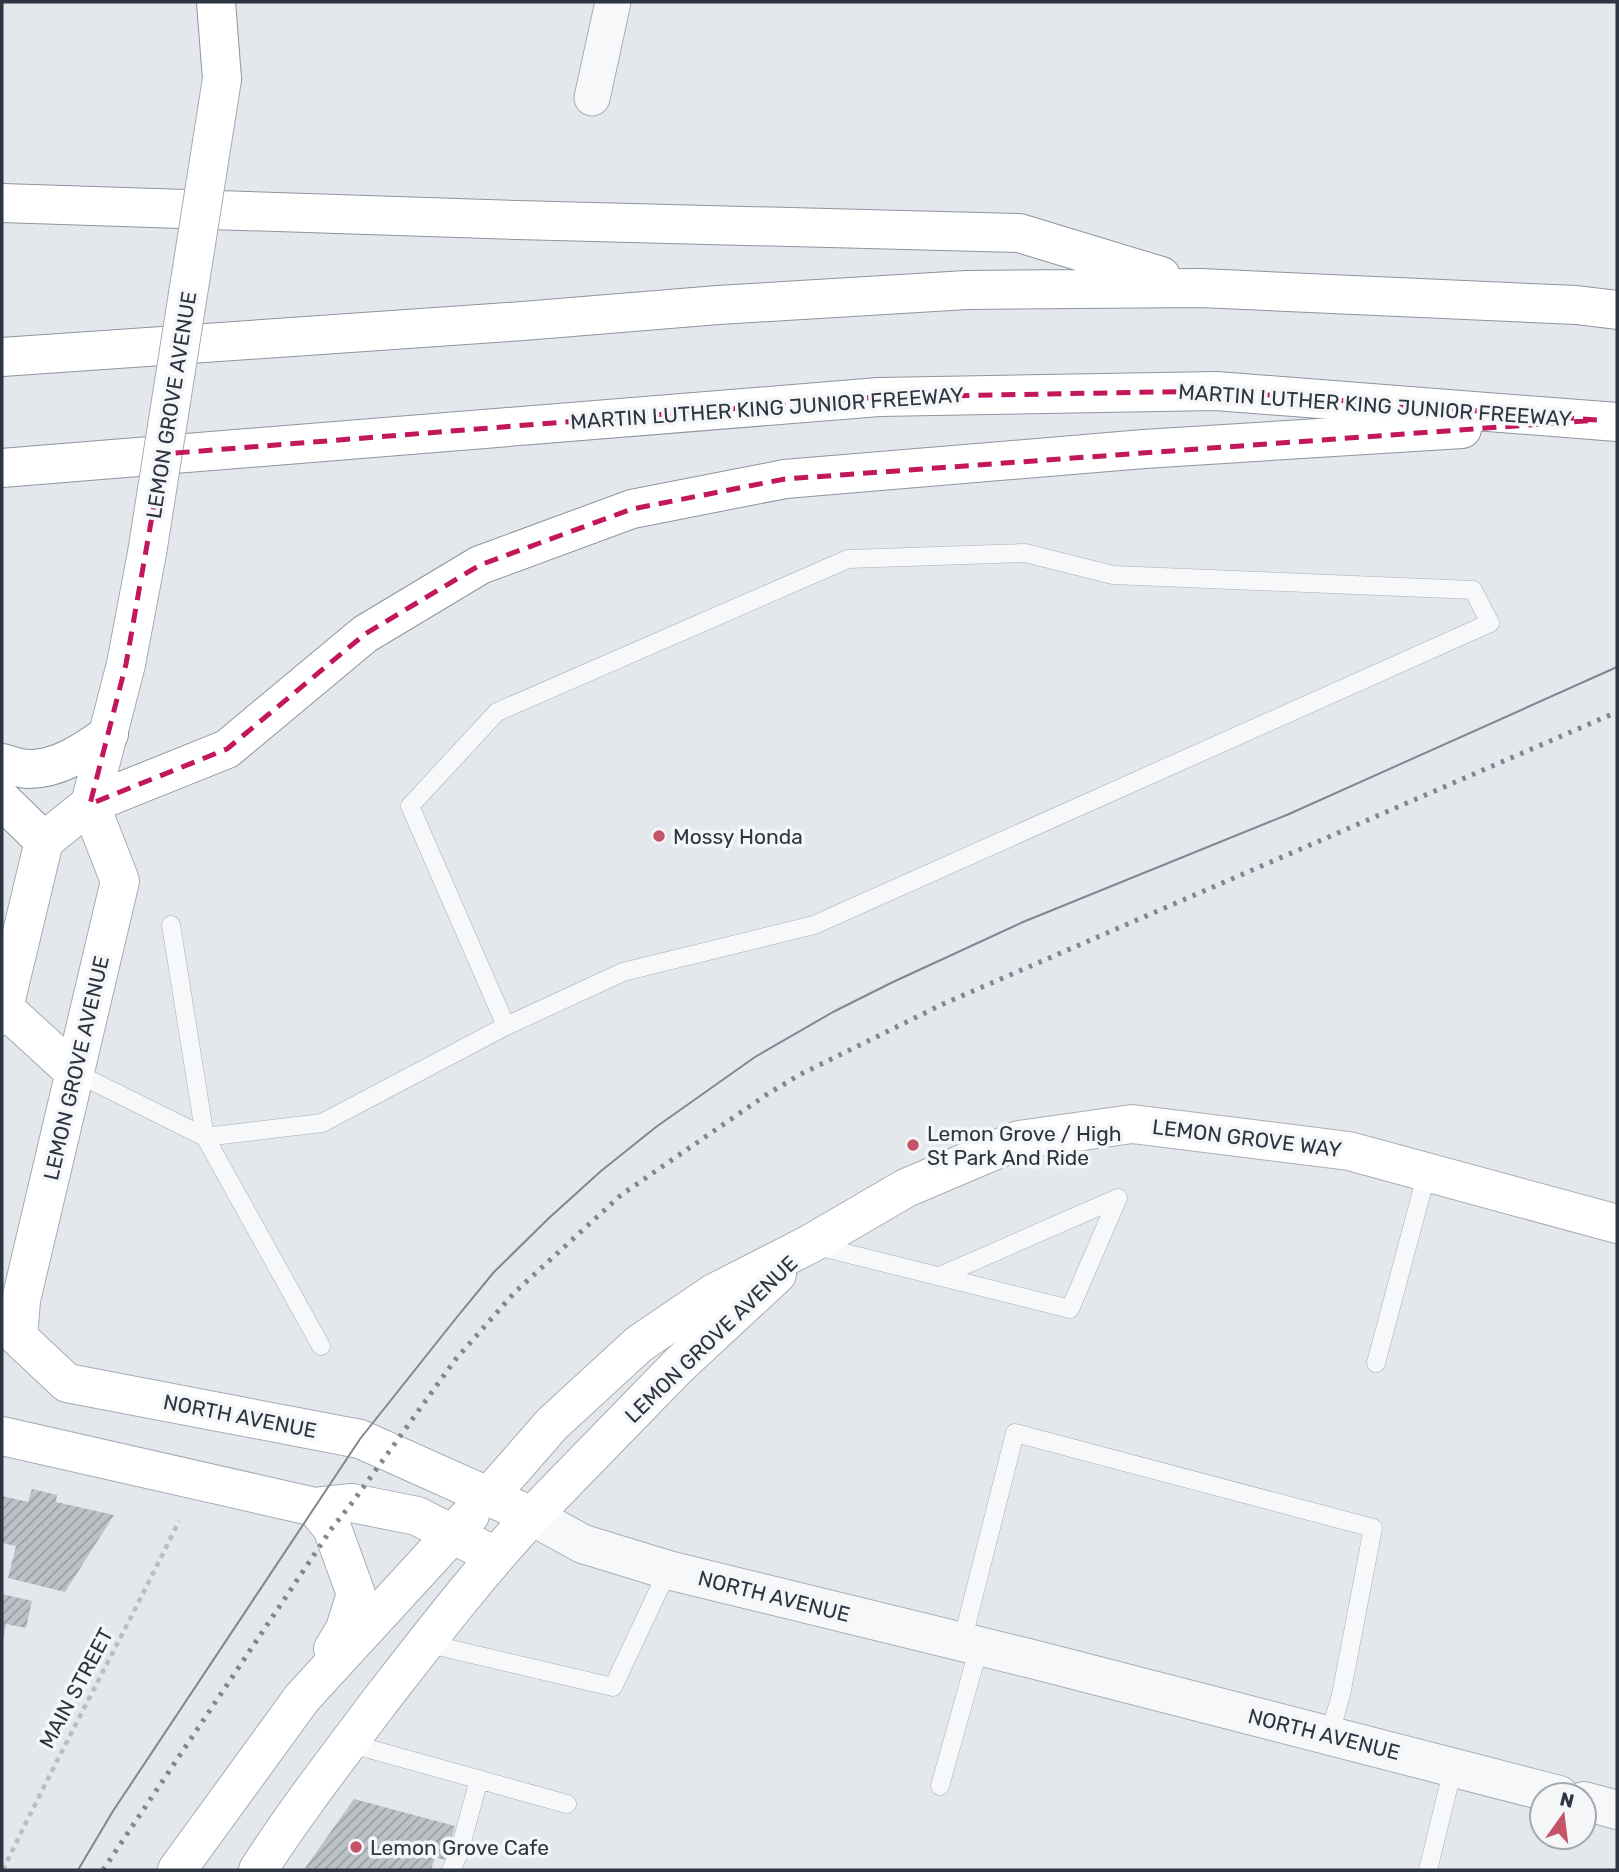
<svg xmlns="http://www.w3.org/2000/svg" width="1619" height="1872" font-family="Rubik,sans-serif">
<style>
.building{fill:url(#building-hatch)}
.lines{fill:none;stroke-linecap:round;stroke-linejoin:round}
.service-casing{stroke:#a9aeb5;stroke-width:19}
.minor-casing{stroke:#a9aeb5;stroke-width:37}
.tertiary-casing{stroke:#a9aeb5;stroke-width:40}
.secondary-casing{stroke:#a9aeb5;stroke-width:40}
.primary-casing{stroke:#a4acb6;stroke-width:40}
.motorway-casing{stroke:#8d95a0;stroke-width:40}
.path{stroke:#babec2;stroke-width:4.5;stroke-dasharray:5 5;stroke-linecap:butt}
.service{stroke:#f7f8f9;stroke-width:18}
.minor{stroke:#f7f8f9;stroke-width:35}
.tertiary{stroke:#f7f8f9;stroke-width:38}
.secondary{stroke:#fff;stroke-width:38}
.primary{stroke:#fff;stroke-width:38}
.motorway{stroke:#fff;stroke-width:38}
.tram{stroke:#7f8793;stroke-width:2}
.rail{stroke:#7f8793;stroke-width:5;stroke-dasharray:3.5 7;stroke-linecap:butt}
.primary-bridge-casing{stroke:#a4acb6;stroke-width:40;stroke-linecap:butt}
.primary-bridge{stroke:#fff;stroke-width:38}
.marked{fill:none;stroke:#c2185b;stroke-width:5;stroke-dasharray:14 9;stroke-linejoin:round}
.poi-dot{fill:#c55469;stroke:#f4f6f8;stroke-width:2.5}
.labels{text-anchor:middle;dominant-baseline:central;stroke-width:7;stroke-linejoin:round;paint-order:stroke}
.street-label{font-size:21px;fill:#2d3542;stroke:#f4f6f8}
.poi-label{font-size:21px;fill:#2d3542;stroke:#f4f6f8;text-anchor:start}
</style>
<defs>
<pattern id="building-hatch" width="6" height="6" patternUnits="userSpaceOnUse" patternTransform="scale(1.75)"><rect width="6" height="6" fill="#bcc1c7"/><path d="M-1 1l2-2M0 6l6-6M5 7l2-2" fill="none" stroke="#999ea3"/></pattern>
</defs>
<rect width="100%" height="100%" fill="#e4e7eb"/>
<path class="building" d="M32,1489L57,1495L56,1502L114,1515L65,1592L8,1578L16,1546L2,1543V1496L28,1502Z
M2,1594L32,1601L26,1628L6,1624L3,1640Z
M354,1799L455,1826L445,1860L435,1857L431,1870L421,1868L420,1870H312L305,1868Z"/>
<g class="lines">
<defs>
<path id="service" d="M171,925L205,1137L321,1346
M74,1072L205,1137L322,1123L506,1026L623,972L814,925L1490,623L1473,590L1113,575L1025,553L848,559L497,712L410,806L506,1026
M813,1245L1070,1309L1118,1198L940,1276
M1376,1363L1427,1172
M962,1642L1015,1433L1373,1528L1341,1695L1329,1736
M425,1643L613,1687L668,1570
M348,1743L567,1804
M940,1786L979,1647
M451,1870L459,1853L479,1779
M1428,1870L1453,1768"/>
<path id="minor" d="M592,98L613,2"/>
<path id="tertiary" d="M532,1516L583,1544L668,1570L1036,1660L1559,1795
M1584,1801L1617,1810"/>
<path id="secondary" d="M489,1496L552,1424L639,1344L714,1293L810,1244L906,1188L1019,1140L1132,1124L1349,1151L1617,1224
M532,1516L678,1366L777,1274"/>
<path id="primary" d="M147,553L126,664L90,804L120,881L21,1300L18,1337L67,1383L360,1439L532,1516C478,1574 429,1638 380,1701C338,1757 296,1811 258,1870
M4,1008L74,1072
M2,1016L44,841L90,804
M2,1436L315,1507L352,1503L417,1516L495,1556
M315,1507L332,1528L356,1594L345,1629L333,1649
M177,1870L302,1698L470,1515"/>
<path id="motorway" d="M216,2L222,79
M2,203L517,220L1019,233L1161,276
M2,357L523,321L718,305L967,290L1200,288L1576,305L1617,310
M2,468L879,397L1216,391L1617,422
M2,763C10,765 20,769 29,769C59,769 85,751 109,734
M2,800L44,841
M90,804L227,749L365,634L480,565L632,509L785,479L1144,449L1462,429"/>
</defs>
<use href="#service" class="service-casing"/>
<use href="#minor" class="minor-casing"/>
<use href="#tertiary" class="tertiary-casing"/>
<use href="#secondary" class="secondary-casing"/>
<use href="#primary" class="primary-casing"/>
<use href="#motorway" class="motorway-casing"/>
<path class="path" d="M3,1870C59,1753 122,1638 179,1521"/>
<use href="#service" class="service"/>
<use href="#minor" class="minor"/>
<use href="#tertiary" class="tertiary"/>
<use href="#secondary" class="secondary"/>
<use href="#primary" class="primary"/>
<use href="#motorway" class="motorway"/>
<path class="tram" d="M78,1870L113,1811L360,1439L457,1317L494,1272L549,1218L601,1171L656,1127L755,1057L833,1012L893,982L1023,922L1289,814L1617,667"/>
<path class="rail" d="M103,1870L332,1528L352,1503L455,1360L515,1292L621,1195L766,1095L799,1075L943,1004L1617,712"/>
<defs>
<path id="primary-bridge" d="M147,553L222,79"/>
</defs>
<use href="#primary-bridge" class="primary-bridge-casing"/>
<use href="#primary-bridge" class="primary-bridge"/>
</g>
<path class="marked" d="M1216,391L1597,420L785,479L632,509L480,565L365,634L227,749L90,804L126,664L163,454L879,397Z"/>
<g class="poi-dot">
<circle cx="659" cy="836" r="7"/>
<circle cx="913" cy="1145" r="7"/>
<circle cx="356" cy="1847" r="7"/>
</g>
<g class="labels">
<g class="street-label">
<text transform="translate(171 405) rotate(-81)">LEMON GROVE AVENUE</text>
<text transform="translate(1375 405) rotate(4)">MARTIN LUTHER KING JUNIOR FREEWAY</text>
<text transform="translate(767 408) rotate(-4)">MARTIN LUTHER KING JUNIOR FREEWAY</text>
<text transform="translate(76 1068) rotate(-77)">LEMON GROVE AVENUE</text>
<text transform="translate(1247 1138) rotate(7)">LEMON GROVE WAY</text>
<text transform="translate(711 1339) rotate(-44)">LEMON GROVE AVENUE</text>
<text transform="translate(240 1416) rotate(11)">NORTH AVENUE</text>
<text transform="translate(774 1596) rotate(14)">NORTH AVENUE</text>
<text transform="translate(76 1688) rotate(-62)">MAIN STREET</text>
<text transform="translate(1324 1734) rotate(14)">NORTH AVENUE</text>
</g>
<g class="poi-label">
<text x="673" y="836">Mossy Honda</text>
<text x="927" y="1133">Lemon Grove / High<tspan x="927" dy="24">St Park And Ride</tspan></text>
<text x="370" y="1847">Lemon Grove Cafe</text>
</g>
</g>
<rect width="1619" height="1872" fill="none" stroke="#2d3542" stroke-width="7"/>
<g transform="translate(1563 1816) rotate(14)"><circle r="33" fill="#f4f6f8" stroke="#a4a9af" stroke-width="2"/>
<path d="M0-5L12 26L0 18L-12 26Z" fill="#c55469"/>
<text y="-10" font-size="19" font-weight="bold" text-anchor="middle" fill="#2d3542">N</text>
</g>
</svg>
